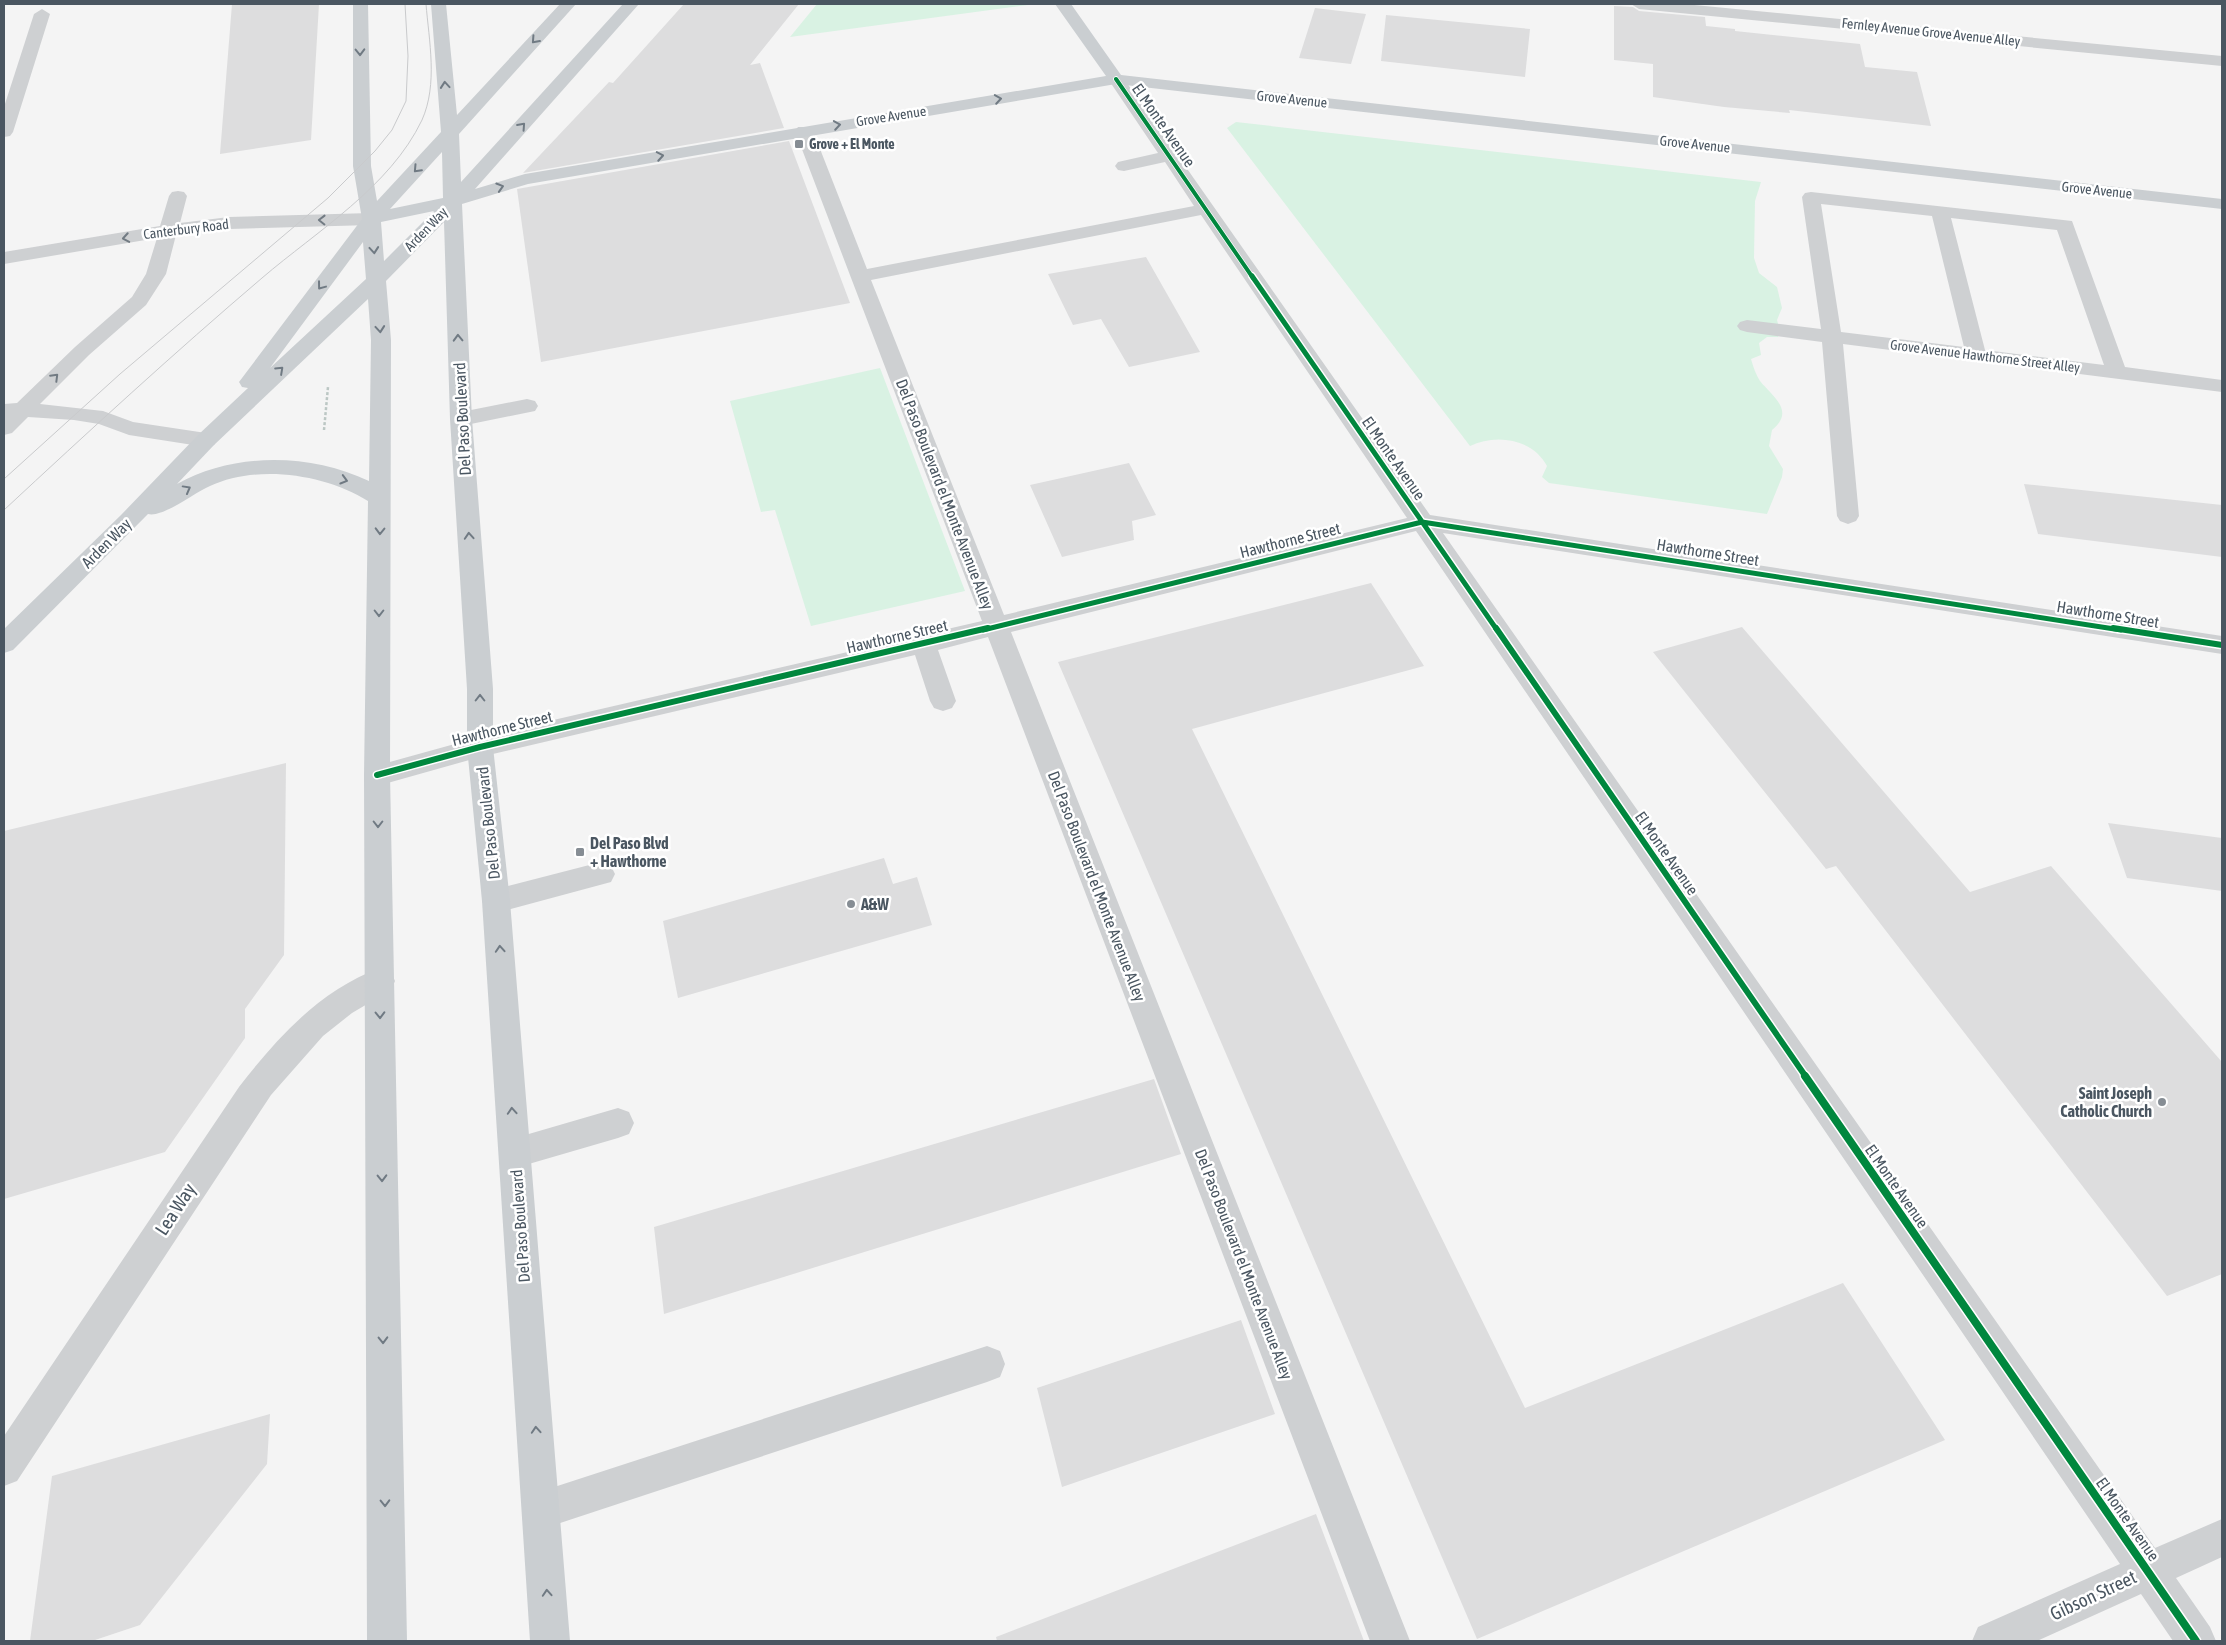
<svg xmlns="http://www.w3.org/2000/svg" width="2226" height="1645" font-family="'Asap Condensed',sans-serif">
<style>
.green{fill:#d9f2e3}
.building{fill:#ddddde}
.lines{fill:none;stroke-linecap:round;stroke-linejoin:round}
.path{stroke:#bcc7c4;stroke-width:2.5;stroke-dasharray:3 2;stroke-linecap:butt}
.minor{fill:#ced0d2;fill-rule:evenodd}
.major{fill:#caced1;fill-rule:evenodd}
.tram{stroke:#c9cacc;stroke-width:1}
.cycleway-far3-casing{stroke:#fff;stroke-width:5.5}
.cycleway-far2-casing{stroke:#fff;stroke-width:8}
.cycleway-far1-casing{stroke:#fff;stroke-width:9}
.cycleway-casing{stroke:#fff;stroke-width:11}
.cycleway-far3{stroke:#00873e;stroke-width:4}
.cycleway-far2{stroke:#00873e;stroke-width:5}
.cycleway-far1{stroke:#00873e;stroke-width:6}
.cycleway{stroke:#00873e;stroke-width:8}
.oneway{stroke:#707a83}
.oneway2{stroke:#727b83}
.poi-dot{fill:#868d94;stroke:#fff;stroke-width:2}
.labels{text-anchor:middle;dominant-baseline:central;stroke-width:5;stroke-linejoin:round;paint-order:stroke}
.far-street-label{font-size:14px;fill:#4a5661;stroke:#fff}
.far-poi-label{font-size:14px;font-weight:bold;fill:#4a5661;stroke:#fff;text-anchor:start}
.street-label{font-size:16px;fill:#4a5661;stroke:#fff}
.poi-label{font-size:16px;font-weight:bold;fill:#4a5661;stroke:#fff;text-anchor:start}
.near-street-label{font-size:19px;fill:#4a5661;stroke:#fff}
</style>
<rect width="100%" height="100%" fill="#f4f4f4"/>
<path class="green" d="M817,4H1028V5L790,37Z
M1236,122L1761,182L1755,201L1754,258L1759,273L1777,287L1782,308L1777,320L1780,331L1778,337H1767L1759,343L1761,355L1751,359C1753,366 1756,375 1760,381C1772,396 1796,411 1772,430L1769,446L1783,469L1782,477L1767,514L1549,483L1542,477L1547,466C1533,439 1496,433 1470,446L1227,128Z
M880,368L965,591L811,626L775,510L761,512L730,401Z"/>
<path class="building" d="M232,4H319L311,140L220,154Z
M684,4H799L750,65L760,63L784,128L523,173L609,82L613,83Z
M1614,6L1633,7L1639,11L1705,17L1706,26L1735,29V31L1860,44L1865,67L1917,72L1931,126L1789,110L1790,113L1724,107L1653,97V64L1614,60Z
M1315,8L1366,14L1351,64L1299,58Z
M1386,15L1530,29L1525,77L1381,61Z
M789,141L850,303L541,362L517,189Z
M1146,257L1200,352L1129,367L1101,319L1073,325L1048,274Z
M1129,463L1156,515L1132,521L1134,540L1062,557L1030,485Z
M2024,484L2222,505V557L2038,534Z
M1371,583L1424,666L1192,729L1525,1408L1843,1283L1945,1440L1477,1639L1058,662Z
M1742,627L1970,892L2051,866L2222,1062V1274L2167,1296L1836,866L1826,869L1653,652Z
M286,763L284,955L245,1009V1038L165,1152L4,1199V831Z
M2108,823L2222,838V891L2127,878Z
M884,858L893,884L917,877L932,925L678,998L663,921Z
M1154,1079L1181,1154L664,1314L654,1227Z
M1241,1320L1275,1414L1062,1487L1037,1388Z
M270,1414L267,1464L140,1625L92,1641H30L52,1476Z
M1316,1514L1364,1641H997L996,1637Z"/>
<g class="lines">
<path class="path" d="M324,430L328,387"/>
<path class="minor" d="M1631,4H1684L2222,56V66L1639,9Z
M42,9L50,14L13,132L10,136L4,137V107L34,14Z
M1116,74L1122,76L1430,515L2222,636V654L1443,533L2155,1548L2222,1519V1557L2176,1578L2210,1627L2216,1641H2173L2141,1594L2037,1641H1972L1978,1627L2120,1564L1416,531L1011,632L1410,1641H1370L988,637L938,650L956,701L952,708L943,711L934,708L930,701L915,655L480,757L377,786L368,782L364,775L368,768L480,737L982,621L795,131L798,127H810L813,131L867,269L1194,206L1165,162L1124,171L1118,170L1115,166L1118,162L1158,153L1108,79ZM1201,215L1407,518L1004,615L871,280Z
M178,191L184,192L187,196L180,223L229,217L371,213L378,215L380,219L378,223L371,225L229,229L176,235L166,274L146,305L89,355L40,404L103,411L133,422L206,433L214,435L217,440L214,445L206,447L129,435L99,424L74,420L28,417L12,433L4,435V404L17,403L75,347L132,297L146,274L157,238L4,264V252L160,226L169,196L172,192Z
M1811,192L2072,221L2125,367L2222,380V392L1843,344L1859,516L1856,521L1848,524L1840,521L1837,516L1822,342L1747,332L1740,330L1737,326L1740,322L1747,320L1821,329L1802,197L1805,193ZM1821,204L1932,216L1964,347L1841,332ZM1951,218L2057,230L2104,365L1985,350Z
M527,399L535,401L538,406L535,411L461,426L453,424L450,419L453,414L461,412Z
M601,862L611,866L615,874L611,882L496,913L486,910L482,901L486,892L496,889Z
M380,968L391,972L395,981L391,990L352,1013L323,1036L271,1095L17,1481L4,1486V1436L239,1087C277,1038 320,990 380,968Z
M618,1108L629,1112L634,1123L629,1134L618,1138L515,1168L504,1164L499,1153L504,1142L515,1138Z
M987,1346L1000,1351L1005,1364L1000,1377L987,1382L542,1529L529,1523L523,1510L529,1497L542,1491Z"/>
<path class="major" d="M353,4H368L371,166L377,201L441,132L431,4H446L457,115L560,4H576L459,134L461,182L623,4H639L475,189L525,174L1106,76L1055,4H1071L1121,75L2222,199V209L1116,84L528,184L462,204L472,419L493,689V747L510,901L570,1641H530L482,901L467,747V689L450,419L444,222L386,281L391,340L390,775L407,1641H367L364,775L368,501C325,474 257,464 210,486C195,492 163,518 148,514L13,650L4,653V629L121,515L198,435L248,388L242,387L239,382L362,219L353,166ZM442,152L443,198L390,209ZM434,211L384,261L381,222ZM363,242L366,279L270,368ZM368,299L371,340L369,481C310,453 234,452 177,484L214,445Z"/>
<path class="tram" d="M4,479L120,374L328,198L375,151L392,130L406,101L408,56L405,4
M4,510C89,431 174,353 262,278C317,231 390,187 422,120C438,84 429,41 426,4"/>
<defs>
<path id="cycleway-far3" d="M1116,79L1253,278"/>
<path id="cycleway-far2" d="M1252,276L1497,630
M983,630L1422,522L2121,630"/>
<path id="cycleway-far1" d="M1496,628L1806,1077
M2113,628L2222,645
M377,775L480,747L988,628"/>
<path id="cycleway" d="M1805,1076L2196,1641"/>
</defs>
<use href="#cycleway-far3" class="cycleway-far3-casing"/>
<use href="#cycleway-far2" class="cycleway-far2-casing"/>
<use href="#cycleway-far1" class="cycleway-far1-casing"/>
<use href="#cycleway" class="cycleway-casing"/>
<use href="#cycleway-far3" class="cycleway-far3"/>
<use href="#cycleway-far2" class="cycleway-far2"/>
<use href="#cycleway-far1" class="cycleway-far1"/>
<use href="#cycleway" class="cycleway"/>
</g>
<defs><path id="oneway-chevron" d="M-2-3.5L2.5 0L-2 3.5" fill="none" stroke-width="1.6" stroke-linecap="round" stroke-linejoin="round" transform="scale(1.25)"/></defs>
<g class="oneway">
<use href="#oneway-chevron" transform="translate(535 40) rotate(132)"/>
<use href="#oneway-chevron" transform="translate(360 52) rotate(89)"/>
<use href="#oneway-chevron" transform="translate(445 85) rotate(-95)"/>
<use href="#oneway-chevron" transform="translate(998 99) rotate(-9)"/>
<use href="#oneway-chevron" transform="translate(837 125) rotate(-9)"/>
<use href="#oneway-chevron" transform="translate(522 126) rotate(-48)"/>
<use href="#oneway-chevron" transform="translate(660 156) rotate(-10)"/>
<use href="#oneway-chevron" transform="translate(417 169) rotate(133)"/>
<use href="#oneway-chevron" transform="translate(500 187) rotate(-17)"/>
<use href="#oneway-chevron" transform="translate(374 250) rotate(85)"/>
<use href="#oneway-chevron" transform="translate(321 286) rotate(127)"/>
<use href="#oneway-chevron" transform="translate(380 329) rotate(85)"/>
<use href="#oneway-chevron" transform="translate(458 338) rotate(-92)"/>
<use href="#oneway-chevron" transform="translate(280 370) rotate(-43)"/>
<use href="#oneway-chevron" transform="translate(344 480) rotate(16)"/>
<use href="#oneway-chevron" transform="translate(187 489) rotate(-29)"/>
<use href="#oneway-chevron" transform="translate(380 531) rotate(91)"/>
<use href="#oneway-chevron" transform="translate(469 536) rotate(-94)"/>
<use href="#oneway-chevron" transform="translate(379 613) rotate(90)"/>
<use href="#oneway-chevron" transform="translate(480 698) rotate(-90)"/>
<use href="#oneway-chevron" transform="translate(378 824) rotate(90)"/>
<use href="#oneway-chevron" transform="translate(500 949) rotate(-94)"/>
<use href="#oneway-chevron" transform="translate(380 1015) rotate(89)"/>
<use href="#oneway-chevron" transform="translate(512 1111) rotate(-94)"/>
<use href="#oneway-chevron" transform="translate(382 1178) rotate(89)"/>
<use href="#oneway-chevron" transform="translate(383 1340) rotate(89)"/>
<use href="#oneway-chevron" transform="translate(536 1430) rotate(-94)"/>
<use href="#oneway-chevron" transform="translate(385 1503) rotate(89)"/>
<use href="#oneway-chevron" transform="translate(547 1593) rotate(-94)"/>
</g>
<g class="oneway2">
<use href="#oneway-chevron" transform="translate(322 220) rotate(-179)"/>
<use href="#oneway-chevron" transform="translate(126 238) rotate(170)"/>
<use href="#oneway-chevron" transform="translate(55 377) rotate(-45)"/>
</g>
<g class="poi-dot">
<rect x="794" y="139" width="10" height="10" rx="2.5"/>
<rect x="575" y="847" width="10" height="10" rx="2.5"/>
<circle cx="851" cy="904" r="5"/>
<circle cx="2162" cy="1102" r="5"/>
</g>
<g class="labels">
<g class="far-street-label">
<text transform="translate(1931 32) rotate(6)">Fernley Avenue Grove Avenue Alley</text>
<text transform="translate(1292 99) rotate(6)">Grove Avenue</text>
<text transform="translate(891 116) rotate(-9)">Grove Avenue</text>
<text transform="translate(1695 144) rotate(6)">Grove Avenue</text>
<text transform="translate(2097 190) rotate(6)">Grove Avenue</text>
<text transform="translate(186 229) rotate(-7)">Canterbury Road</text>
<text transform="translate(426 229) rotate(-46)">Arden Way</text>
<text transform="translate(1985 356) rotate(7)">Grove Avenue Hawthorne Street Alley</text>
</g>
<g class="far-poi-label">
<text x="809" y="144">Grove + El Monte</text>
</g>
<g class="street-label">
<text transform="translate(1164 125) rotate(55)">El Monte Avenue</text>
<text transform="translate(462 419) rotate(-93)">Del Paso Boulevard</text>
<text transform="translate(1394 458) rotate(55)">El Monte Avenue</text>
<text transform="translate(945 494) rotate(69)">Del Paso Boulevard el Monte Avenue Alley</text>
<text transform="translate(1290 540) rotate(-14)">Hawthorne Street</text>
<text transform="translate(106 543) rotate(-45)">Arden Way</text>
<text transform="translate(1708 552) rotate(9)">Hawthorne Street</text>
<text transform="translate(2108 614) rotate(9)">Hawthorne Street</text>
<text transform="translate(897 636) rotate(-13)">Hawthorne Street</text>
<text transform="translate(502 728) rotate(-14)">Hawthorne Street</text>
<text transform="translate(488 823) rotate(-96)">Del Paso Boulevard</text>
<text transform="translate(1667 853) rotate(55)">El Monte Avenue</text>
<text transform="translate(1097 886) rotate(69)">Del Paso Boulevard el Monte Avenue Alley</text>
<text transform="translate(1897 1186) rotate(55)">El Monte Avenue</text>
<text transform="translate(520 1226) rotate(-94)">Del Paso Boulevard</text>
<text transform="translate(1244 1264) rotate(69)">Del Paso Boulevard el Monte Avenue Alley</text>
<text transform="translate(2128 1519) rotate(55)">El Monte Avenue</text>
</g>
<g class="poi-label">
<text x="590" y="843">Del Paso Blvd<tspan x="590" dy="18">+ Hawthorne</tspan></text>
<text x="861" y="904">A&amp;W</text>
<text x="2152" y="1093" text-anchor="end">Saint Joseph<tspan x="2152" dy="18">Catholic Church</tspan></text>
</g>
<g class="near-street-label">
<text transform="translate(175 1209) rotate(-57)">Lea Way</text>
<text transform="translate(2093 1595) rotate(-25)">Gibson Street</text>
</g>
</g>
<rect width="2226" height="1645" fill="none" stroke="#4a5661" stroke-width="10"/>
</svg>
